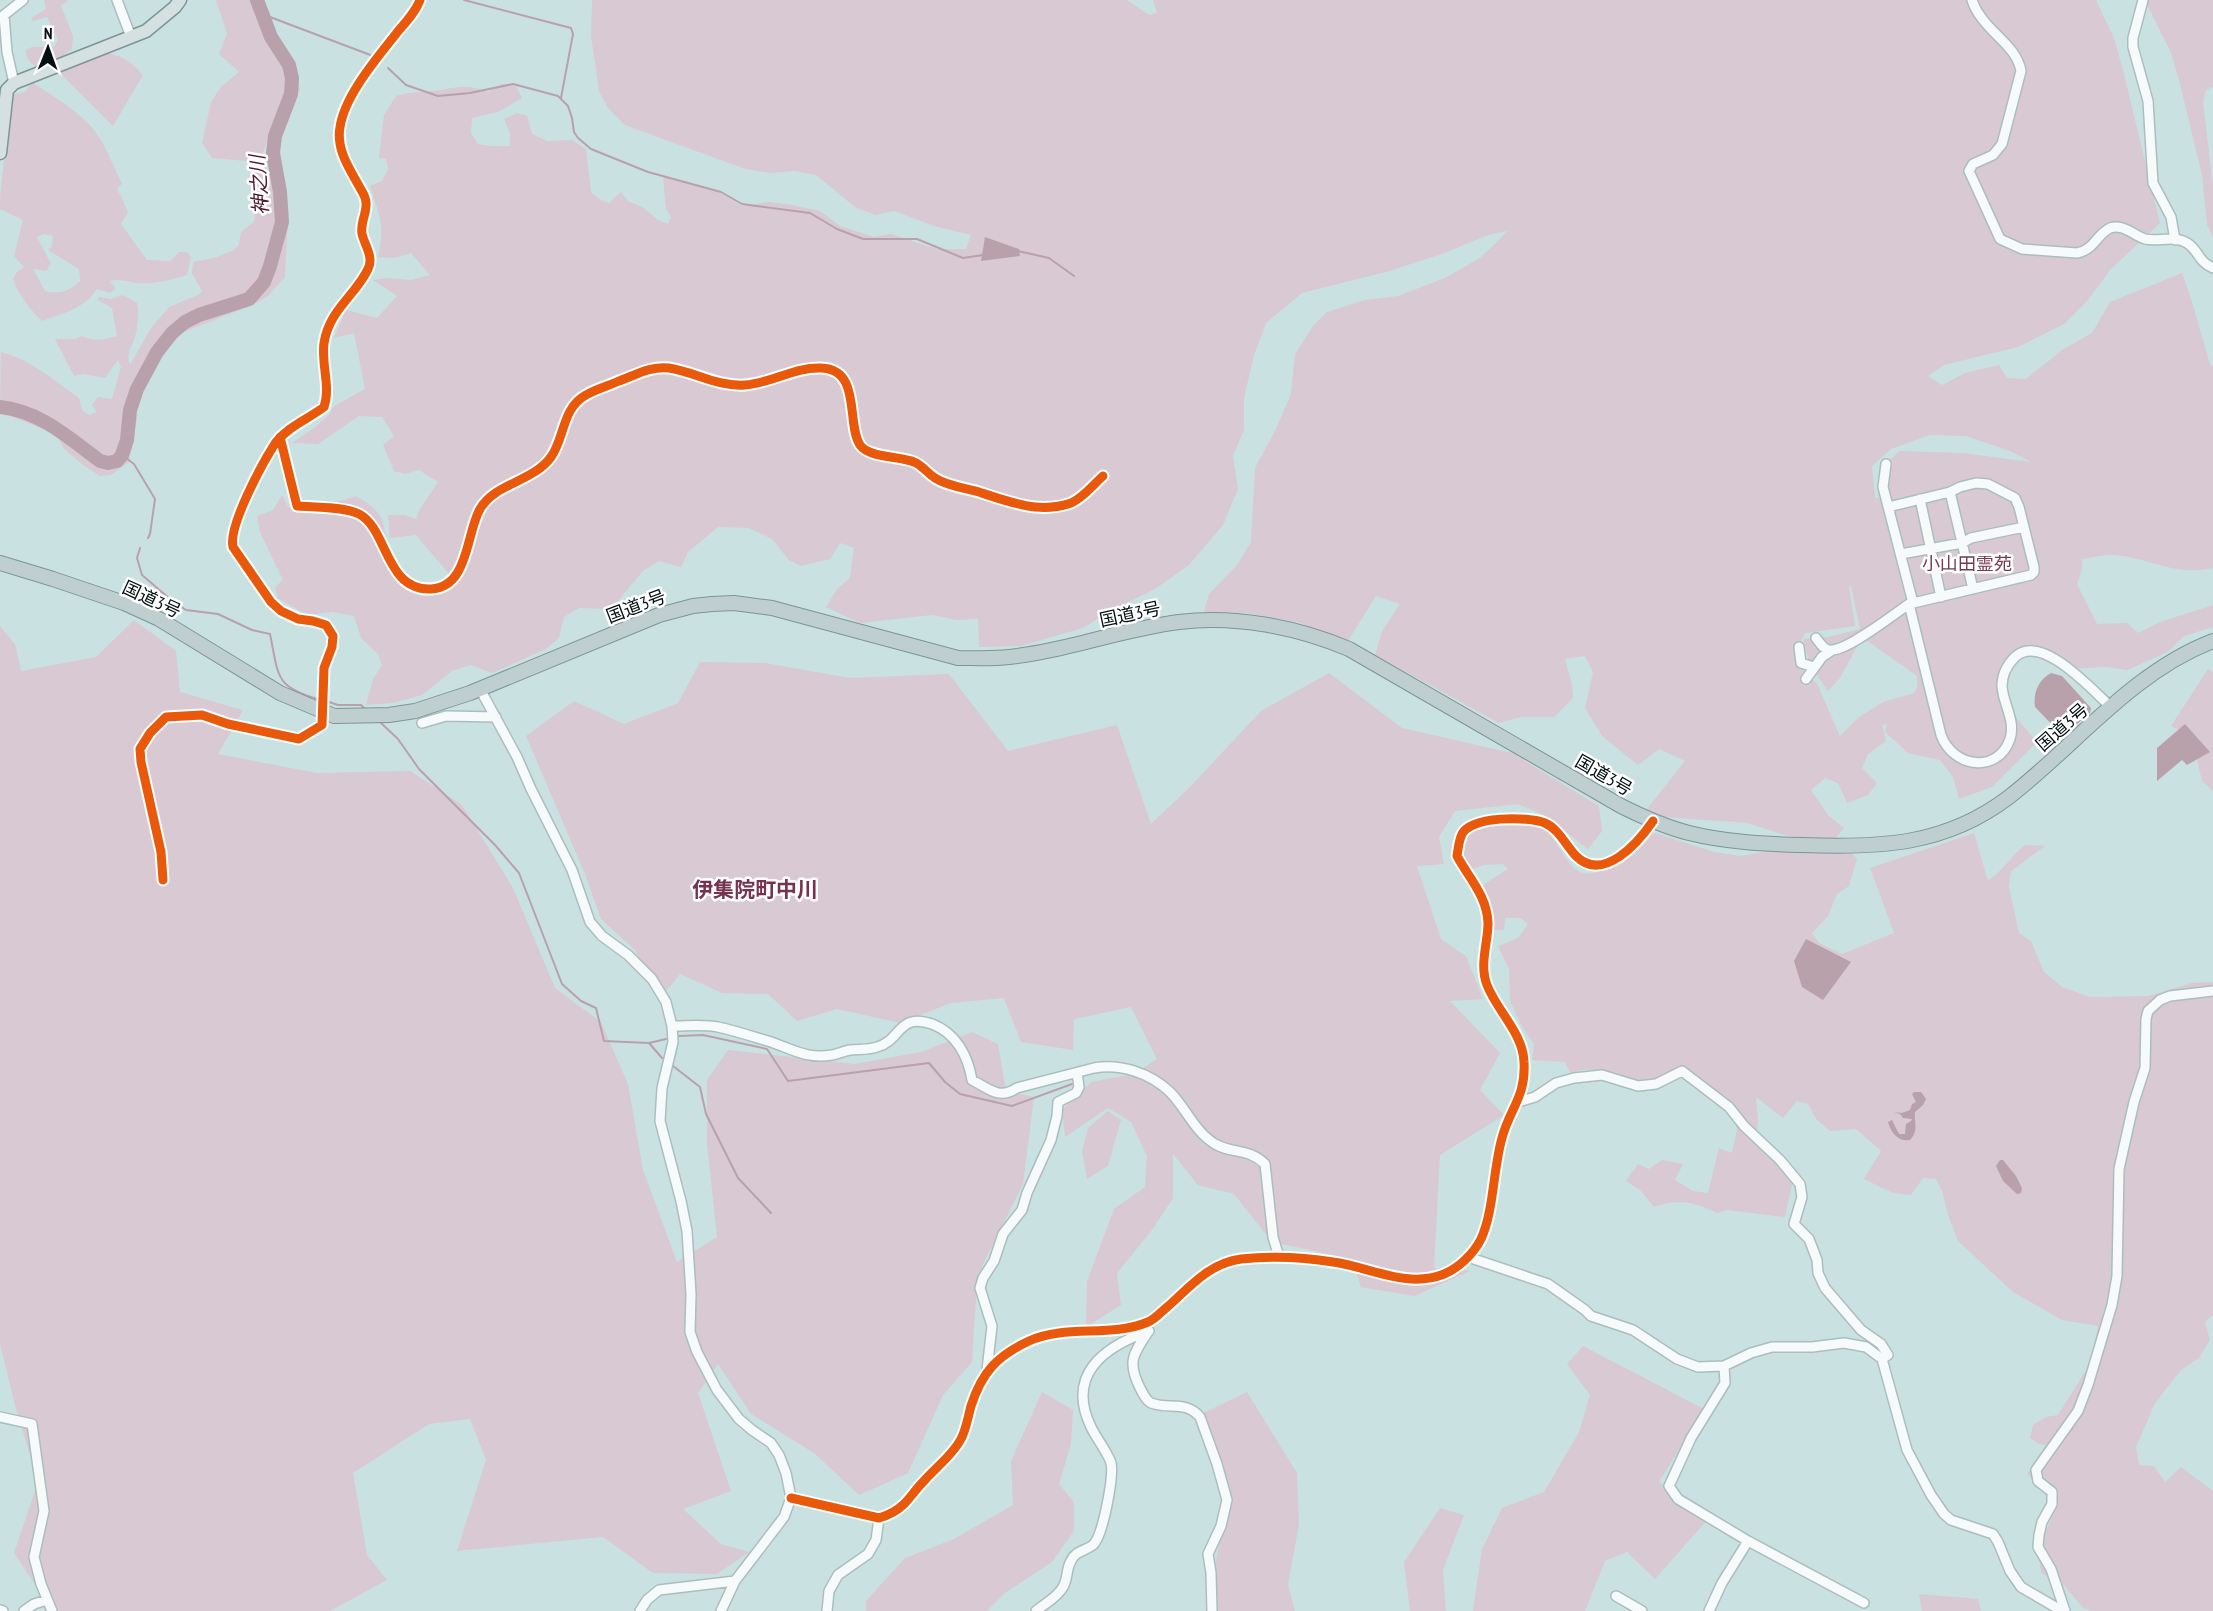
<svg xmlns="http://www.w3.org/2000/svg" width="2213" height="1611" font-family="'PT Sans Narrow','Noto Sans JP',sans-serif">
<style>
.green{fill:#d8c9d2;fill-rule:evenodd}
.water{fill:#b9a1ac}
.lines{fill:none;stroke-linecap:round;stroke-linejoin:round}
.stream{stroke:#b9a1ac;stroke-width:2}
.river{stroke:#b9a1ac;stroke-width:14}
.minor-casing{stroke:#abbebf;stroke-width:12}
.major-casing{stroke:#7c9596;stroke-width:15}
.highway-casing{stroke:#7c9596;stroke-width:16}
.minor{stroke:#f7fafb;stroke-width:9}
.major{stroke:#d5e0e1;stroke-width:12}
.highway{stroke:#bfcecf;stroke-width:14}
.cycleway-casing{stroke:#fff;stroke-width:13}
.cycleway{stroke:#e8590c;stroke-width:9}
.labels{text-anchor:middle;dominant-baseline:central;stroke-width:5;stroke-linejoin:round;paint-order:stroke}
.park-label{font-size:18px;fill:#753952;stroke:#fff}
.street-label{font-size:18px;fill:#021011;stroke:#fff}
.water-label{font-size:20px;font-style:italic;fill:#511932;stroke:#fff}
.quarter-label{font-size:21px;font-weight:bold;fill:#76334f;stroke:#fff}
</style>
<rect width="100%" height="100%" fill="#cae1e2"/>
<path class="green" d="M44,0H68L61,6L73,36L72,49L61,57L38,67C30,64 26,59 26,50L32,47H54L58,40L47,17L33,21L31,18L46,9Z
M216,0H262L270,13L274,33L297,74L300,89L288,122L273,128L261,157L246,161L212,158L202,143L211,102L220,88L239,72L219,54L227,34Z
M592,0H1127L1149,15L1157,13L1153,0H2096L2114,38L2123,70L2160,223L2111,269L2088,300L2064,324L2018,347L1944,365L1928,376L1942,385L1965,373L1999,365L2007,378L2026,379L2062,350L2092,333L2110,302L2182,273L2192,302L2210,364L2213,367V568C2171,577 2149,556 2111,555C2102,555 2091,558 2082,559V569L2077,584L2097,624L2127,623L2138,633L2160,622L2213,605V627L2184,636L2168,652L2127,670L2107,667L2065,669L2056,662L2034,653L2020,658L2007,677V690L2012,713L2037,742L1992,787L1959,799L1953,777L1940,760L1908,753L1885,732L1887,724L1882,725L1886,741L1868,754L1862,768L1877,783L1868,795L1847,803L1838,783L1825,778L1811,790L1828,815L1844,828L1833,841L1788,836L1747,823L1664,817L1647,809L1685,761L1659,749L1638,765L1602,736L1585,708L1593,672L1585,656L1565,659L1572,685L1573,698L1554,717H1521L1499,723L1375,655L1382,631L1400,604L1376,596L1348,641L1297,622L1247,613L1204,612L1209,594L1237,565L1251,542L1255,468L1276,429L1291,394L1295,354L1313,326L1327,312L1365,300L1398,296L1445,278L1480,258L1508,231L1488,235L1442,254L1386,272L1302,293L1266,323L1254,355L1244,398V430L1233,456L1238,489L1223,525L1189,565L1155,589L1112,610L1083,628L1021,646L979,647L978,619L956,620L932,615L860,623L826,607L837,589L850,578L854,548L840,543L830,559L801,566L789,560L772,539L749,528L718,527L688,552L681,567L659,561L643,571L611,609L579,608L564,617L559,638L546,649L492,673L471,665L452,671L422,695L392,703L366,705L373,679L382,665L378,654L361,638L354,616L332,612L307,615L278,598L275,587L283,580L260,532L257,516L273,510L282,495L288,507L341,501L356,496C386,512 388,526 382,558C404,586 412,606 452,590L456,582L416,535L390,538L388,515H404L416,519L420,509L438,482L419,470L405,474L394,471L383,445L394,436L382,417L359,416L318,444L292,443L314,428L329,415L334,406L365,389L354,333L334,338L346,310L377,318L397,296L373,280L387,278L411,280L430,275L411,253L395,258L378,257C385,224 380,217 370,186L382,181L388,169L386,159L379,158L384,115L396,96C409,92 419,92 433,91C455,88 465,83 488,92L502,84L516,86L522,98L498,112L472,118L471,133L478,144L491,146H510V133L504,119L517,113L527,116L532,134L547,141L572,140L586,149L591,192L599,199L609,203L621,192L628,201L644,208L658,220L668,224L671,217L666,209L663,176L717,191L742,206L769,202L793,205L820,211L840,226L874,237L891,234L937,249H966L971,235L934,226L894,211L875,215L855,207L816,175L795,171L771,173L745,169L625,125L608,108L599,91L591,36ZM1930,435L1966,436L2010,451L2031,462L1963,453L1900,451L1883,466V495L1880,498H1875L1872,466L1891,449ZM1849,586H1851L1860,629L1828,637L1803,639L1810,665L1828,691L1840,678L1859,643L1866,640L1917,676V688L1914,693L1883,702L1859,717L1840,736L1817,684L1801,667L1798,648L1805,633L1855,626Z
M2145,0H2213V87L2206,90L2203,102L2213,186V237L2207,225L2202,175L2180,84L2171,53Z
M105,53C124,56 130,61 143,75L113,126L57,70Z
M32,82C51,95 72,107 88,123C104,139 112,164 122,184L117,188L128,212L121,224L147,260L170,261L179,252H187L191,257L187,275C171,280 155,284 138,283C127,282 120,278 109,281L116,288L110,293L97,289C84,309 63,313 42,321C29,308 19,296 13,279L17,272L24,267L14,256L23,220L0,209C0,170 10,132 14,94L25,92ZM44,234L53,236L52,246L48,250L79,269L80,281C71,291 57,295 45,291L33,269L46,271L51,264L37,237Z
M255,161L263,163L285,200L288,216L285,277L267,297L250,306L181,333L157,358L133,390L137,418L129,462L111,475L100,476L83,465L64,449L56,434L0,412L1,352C30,359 55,381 79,398L82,410L89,415L97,412L92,405L98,397L112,399L121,367L118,360L105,378L84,374L74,376L55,339H75L82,336C95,342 103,340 117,336L112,308L98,300L99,297L111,299L123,295L137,303C139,314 138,326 135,337C131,349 127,350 129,364L131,363L151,328L169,307L200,294L202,291L192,273L193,262L214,258L232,251L239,245L241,232L254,222C257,201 254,182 255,161Z
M134,620L176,651L180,692L243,710L218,754L317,773L410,771L462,805L513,888L555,988L601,1022L628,1084L643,1170L677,1262L717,1237L707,1143V1080L728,1050L855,1064L921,1052L972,1032L998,1044L1006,1091L1034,1097L1023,1184L983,1264L977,1283L972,1362L943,1395L908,1473L859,1495L814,1453L751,1414L718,1364L698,1393L731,1491L683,1509L721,1544L749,1552L717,1574L653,1573L603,1537L457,1551L486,1460L470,1419L429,1424L353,1473L367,1555L387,1580L330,1611H48L44,1598L14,1553L38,1482L15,1405L0,1344V626L15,644L21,671L96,657Z
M700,662L765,663L850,678L949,674L1008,751L1117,725L1151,824L1189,788L1261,711L1329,673L1402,728L1512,753L1599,806L1602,831L1588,849L1544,815L1518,804L1455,811L1439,837L1444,864L1417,866L1441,939L1466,956L1483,999L1450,1001L1500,1053L1480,1090L1504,1115L1440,1155L1434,1268L1470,1271L1414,1296L1361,1287L1352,1259L1272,1242L1234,1194L1198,1185L1173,1154V1198L1152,1230L1117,1273L1121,1305L1086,1327L1087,1281L1114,1209L1145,1187L1147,1156L1131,1122L1108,1108L1065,1137L1062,1110L1091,1082L1134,1074L1157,1059L1131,1007L1074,1019L1073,1050L1021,1042L1004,998L951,1003L900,1023L837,1009L797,1021L768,994L722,993L680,974L660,999L635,950L601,919L585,874L526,736L574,701L624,724L678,703Z
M2208,669L2213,672V791L2202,781L2196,755L2188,735L2171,726Z
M1515,820C1525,823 1538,825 1546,831C1557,840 1563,858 1574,868C1595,888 1637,849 1649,831L1714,852L1741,856L1794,846L1850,851L1857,859L1849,886L1837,894L1828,916L1812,933L1819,943L1842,954L1894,933L1870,868L1974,833L1988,881C2002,871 2012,856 2025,845L2045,846L2011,871L2009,887L2019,933L2031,941L2044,972L2062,987L2090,997L2148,996L2192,983L2213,982V1315L2205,1322L2210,1340L2199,1358L2181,1370L2155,1403L2136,1447L2139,1465L2154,1466L2165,1482L2181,1467L2213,1491V1611H2091L2083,1608L2058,1578L2042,1574C2034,1549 2049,1526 2058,1504L2027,1474L2046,1445L2039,1444L2030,1438L2033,1425L2046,1417L2058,1415L2090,1364L2098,1326L2062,1320L2013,1292L1958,1241L1949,1218L1942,1191L1936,1179L1923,1178L1911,1195L1893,1193L1864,1179L1881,1151L1856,1129L1830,1131L1816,1119L1808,1104L1797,1101L1783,1118L1756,1097L1758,1120L1756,1144L1775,1159L1793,1180L1785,1217L1727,1210L1717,1213C1694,1202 1680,1198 1654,1207L1640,1190L1626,1181L1638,1164L1649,1169L1662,1160L1683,1164L1675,1180L1693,1191L1708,1193L1719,1148L1732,1153L1737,1130L1735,1117L1688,1070C1673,1077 1655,1085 1638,1083C1617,1080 1592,1061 1571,1074L1565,1062L1532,1060L1534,1044L1523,1029L1510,1001L1509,969L1498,946L1518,938L1528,924L1521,918H1505L1504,930H1487L1485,914L1476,893L1489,881L1508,869L1503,864L1484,865L1463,873L1460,841L1474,828Z
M1108,1111L1121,1120L1108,1166L1087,1179L1082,1151L1088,1128Z
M1583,1346L1704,1409L1659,1482L1709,1518L1655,1579L1627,1552L1605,1561L1585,1611H1473L1482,1549L1502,1508L1544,1492L1579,1432L1590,1395L1567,1364Z
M1042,1392L1073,1410L1071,1444L1059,1484L1074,1502V1531L1052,1562L1005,1593L987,1611H866V1601L905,1558L954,1539L1013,1505L1011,1461Z
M1247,1392L1297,1473L1299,1524L1288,1585L1295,1611H1214L1210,1595L1227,1500L1195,1417Z
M1440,1508L1464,1515L1443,1570L1446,1611H1410L1404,1562Z
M1919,1594L1978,1599L1981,1611H1922Z"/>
<path class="water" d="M985,237L1019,249L1020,256L981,261Z
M2051,673L2062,676L2091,708L2090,713L2065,734L2060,733L2035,707C2033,693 2038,680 2051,673Z
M2185,724L2210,752L2187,765L2182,760L2157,781V748Z
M1806,939L1851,962L1823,1000L1802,987L1794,961Z
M1914,1092H1921L1926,1099L1923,1105L1915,1112C1914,1123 1919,1130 1910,1140C1898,1142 1891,1133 1888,1122L1892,1120L1899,1134H1905L1906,1124L1911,1121L1912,1119L1903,1118L1900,1114L1894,1112L1902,1113L1910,1110L1912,1104L1916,1102L1912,1094Z
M2000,1160H2003L2016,1176L2022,1188L2021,1193L2017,1194L2003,1181L1996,1166Z"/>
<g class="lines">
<path class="stream" d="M464,0L571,28L573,34L561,98
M262,14L373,56
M388,68L406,85L438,96L470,93L513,84L558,96L568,106L572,118L574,132L578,138L591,149L648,172L721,192L742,204L810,213L837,229L863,239H917L963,258L983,255
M1018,251L1049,258L1074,276
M122,455L134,464L155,499L150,534L148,538
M140,548L137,558L142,575L170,599L186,610L218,614L252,630L270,634C279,677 274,687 321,700
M326,701L338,705H361L366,710
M380,722L398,739L419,769L495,845L519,873L562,984L581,1001L596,1008L604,1041L649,1043L666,1039
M679,1036L703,1035L767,1049L788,1081L929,1063L945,1082L960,1094L1012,1106L1072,1084
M649,1043L662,1058
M673,1066L700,1087L706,1114L738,1178L771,1213"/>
<path class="river" d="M0,407C40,411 69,438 100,461L108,463L117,461L122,455L127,440L130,410L137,389L157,352L172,333L185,322L199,315L249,299L264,282L270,266L282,222L280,192L273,153L275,136L291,94L292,78L289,65L271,37L257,0"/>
<defs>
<path id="minor" d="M117,0L131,37
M1972,0C1974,6 1977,12 1981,17C1993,35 2017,48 2021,71L2002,144L1993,155L1973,164L1969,171L2000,239L2022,249L2077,253C2094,250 2096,235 2110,228C2122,223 2135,236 2145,239C2158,242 2175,235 2187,243C2199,250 2197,261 2213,268
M2143,0L2133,38V47L2148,101L2153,183L2171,217L2175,240
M14,83L7,52L4,15L23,0
M280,437L297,506C314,507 345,507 359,514C388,529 385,591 431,589C469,587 466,533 480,509C495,483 533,482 551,457C565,437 562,408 586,395C596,389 608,386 619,381C636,375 650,366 669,368C695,372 718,387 745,385C772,383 794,367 821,368C862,369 846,424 860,445C869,458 900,456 914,462C922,465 927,473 935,478C947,486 965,488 979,492C997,498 1016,505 1035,507C1047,508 1060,507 1071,503C1083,498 1093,485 1103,476
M1886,464L1883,487L1913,603
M1950,492L1973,589
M1920,499L1941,597
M1888,507L1950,492L1960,487L1976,483L1988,484L2015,498L2019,507L2034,567V572L2031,575L1909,604L1941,735C1953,768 1998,774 2010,739C2016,721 2003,704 2002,686C2002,675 2007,665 2015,657C2041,632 2092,690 2111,707
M1901,554L1962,543L1971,538L2024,527
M1816,638C1820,643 1823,649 1829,650C1845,653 1894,614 1909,604
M1799,647L1801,663L1814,667
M1806,679L1822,657L1831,651
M480,689L517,757L531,789L572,870L590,922L602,936L628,955L652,979L666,1002L672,1026L673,1042L662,1088L660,1121L681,1201L687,1231L691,1294L690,1332L697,1352L717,1390L739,1419L752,1430L771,1443L779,1455L786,1473L791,1498L784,1517L735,1581L721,1611
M422,723L446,716L496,717
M163,880L161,852L141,762L140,749L150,733L166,717L202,715L228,724L299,739L322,725L324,668L332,647L333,636L326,625L313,621L298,619L281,611L271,602L233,547C228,526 263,462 276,442C288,427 308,419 324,407C331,387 321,364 324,343C329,310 356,295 368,269C374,257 365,246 362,234C360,223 367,213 366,203C366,196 362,192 359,186C349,168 336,149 340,127C345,94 379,56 399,30C407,21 416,11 420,0
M672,1026C687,1026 704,1024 718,1027C736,1031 754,1037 771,1042C794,1050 807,1059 832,1055C838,1054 844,1051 850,1050C859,1049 869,1050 877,1047C901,1041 898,1012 932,1024C956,1033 968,1056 972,1080C989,1089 999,1100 1017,1088L1094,1068C1120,1063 1150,1073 1170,1092C1186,1108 1194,1131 1215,1144C1232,1154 1249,1148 1265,1164L1273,1237L1279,1257
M1518,1102L1535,1097L1556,1083L1574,1078L1602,1075L1638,1086L1656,1084L1682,1071L1729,1107L1744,1126L1780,1160L1800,1184L1802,1197L1794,1224L1809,1239L1817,1260L1818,1273L1825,1288L1861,1330L1881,1344L1888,1355L1882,1359
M1468,1257L1548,1284L1585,1310L1591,1316L1633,1330L1677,1359L1698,1367L1724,1366L1751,1353L1772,1347H1812L1844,1343L1866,1347L1882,1359L1907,1450L1931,1495L1944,1514L1951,1520L1993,1534L1998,1542L2010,1571L2021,1587L2062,1611
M1148,1332C1133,1354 1127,1362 1140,1388C1143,1393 1145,1400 1151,1403C1169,1410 1186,1400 1200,1417L1217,1464L1227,1500L1221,1526L1208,1554L1211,1573L1212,1611
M1724,1366L1725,1383L1691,1438L1669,1486L1678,1499L1748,1541L1864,1603
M987,1370L992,1326L980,1288L983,1278L994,1261L1003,1234L1022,1210L1027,1193L1051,1140L1057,1116L1058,1102L1076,1093L1079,1087L1077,1073
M0,1417L32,1424L44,1511L34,1557L41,1584L52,1611
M791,1498L879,1518C889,1515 897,1511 904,1504C911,1497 916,1489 923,1482C935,1468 952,1456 961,1439C966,1430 968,1417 971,1406C982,1372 997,1356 1029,1341C1067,1324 1110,1338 1148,1322C1155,1319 1160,1313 1166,1308C1189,1288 1209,1263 1241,1259C1271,1256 1303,1257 1333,1262C1370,1267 1407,1289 1444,1274C1459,1268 1474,1253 1481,1239C1494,1211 1493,1169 1502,1138C1510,1108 1526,1097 1524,1062C1523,1033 1497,1011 1487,985C1479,964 1488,944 1488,923C1487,896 1469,878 1457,856C1458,849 1459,840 1462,834C1471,816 1528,816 1545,823C1559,829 1566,846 1576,856C1603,883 1638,843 1653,821
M1616,1596L1642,1611
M0,1610L3,1611
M24,1611L34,1604L47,1600
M640,1611L647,1600L659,1590L735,1581
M827,1611L829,1591L838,1575L868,1554L876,1540L879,1518
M1036,1611C1044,1604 1058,1597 1063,1587C1068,1579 1066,1569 1071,1561C1075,1551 1085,1551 1093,1545C1103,1536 1114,1476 1111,1463C1109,1455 1095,1436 1091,1427C1066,1375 1103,1347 1149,1331
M1709,1611L1722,1583L1748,1541
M2065,1611L2051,1569L2038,1547L2039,1535L2042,1522L2052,1504V1492L2038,1481L2036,1470L2078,1411L2088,1385L2112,1305L2117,1276L2119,1169L2134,1102L2145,1068L2146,1019L2148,1011L2160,1000L2170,996L2213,991"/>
<path id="major" d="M0,153L7,90L14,83L146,31L175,7L180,0"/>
<path id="highway" d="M0,563L53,579L124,603L159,619L280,693L334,716L389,715L415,711L470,693L659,615L693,606L712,604L734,603L772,608L958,658C975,658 992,659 1009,657C1066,651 1122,629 1179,622C1236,615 1297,627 1349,649L1621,806C1643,817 1665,827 1689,833C1725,842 1764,844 1802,845C1878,848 1945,846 2009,797C2076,745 2132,672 2213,641"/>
</defs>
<use href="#minor" class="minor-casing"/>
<use href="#major" class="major-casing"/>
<use href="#highway" class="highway-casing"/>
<use href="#minor" class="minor"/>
<use href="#major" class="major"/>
<use href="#highway" class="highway"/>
<defs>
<path id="cycleway" d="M280,437L297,506C314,507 345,507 359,514C388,529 385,591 431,589C469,587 466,533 480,509C495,483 533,482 551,457C565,437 562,408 586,395C596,389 608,386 619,381C636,375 650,366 669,368C695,372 718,387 745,385C772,383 794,367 821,368C862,369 846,424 860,445C869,458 900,456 914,462C922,465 927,473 935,478C947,486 965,488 979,492C997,498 1016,505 1035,507C1047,508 1060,507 1071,503C1083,498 1093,485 1103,476
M163,880L161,852L141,762L140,749L150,733L166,717L202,715L228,724L299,739L322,725L324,668L332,647L333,636L326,625L313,621L298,619L281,611L271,602L233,547C228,526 263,462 276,442C288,427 308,419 324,407C331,387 321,364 324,343C329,310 356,295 368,269C374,257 365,246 362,234C360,223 367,213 366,203C366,196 362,192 359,186C349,168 336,149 340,127C345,94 379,56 399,30C407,21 416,11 420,0
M791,1498L879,1518C889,1515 897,1511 904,1504C911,1497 916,1489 923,1482C935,1468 952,1456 961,1439C966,1430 968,1417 971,1406C982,1372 997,1356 1029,1341C1067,1324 1110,1338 1148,1322C1155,1319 1160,1313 1166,1308C1189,1288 1209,1263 1241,1259C1271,1256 1303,1257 1333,1262C1370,1267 1407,1289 1444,1274C1459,1268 1474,1253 1481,1239C1494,1211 1493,1169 1502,1138C1510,1108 1526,1097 1524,1062C1523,1033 1497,1011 1487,985C1479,964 1488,944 1488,923C1487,896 1469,878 1457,856C1458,849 1459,840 1462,834C1471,816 1528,816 1545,823C1559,829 1566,846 1576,856C1603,883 1638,843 1653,821"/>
</defs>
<use href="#cycleway" class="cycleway-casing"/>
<use href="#cycleway" class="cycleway"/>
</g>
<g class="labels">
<g class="park-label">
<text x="1967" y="563">小山田霊苑</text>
</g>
<g class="street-label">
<text transform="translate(152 599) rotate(25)">国道3号</text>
<text transform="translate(636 606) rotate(-21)">国道3号</text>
<text transform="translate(1130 614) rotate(-12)">国道3号</text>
<text transform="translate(2062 727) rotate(-41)">国道3号</text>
<text transform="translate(1604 775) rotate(30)">国道3号</text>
</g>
<g class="water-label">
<text transform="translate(259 185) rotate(-94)">神之川</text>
</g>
<g class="quarter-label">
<text x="755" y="889">伊集院町中川</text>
</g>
</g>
<g transform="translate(48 48) rotate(1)" stroke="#ffffff" stroke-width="4.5" paint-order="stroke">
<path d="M0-4.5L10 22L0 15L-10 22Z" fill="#021011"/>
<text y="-9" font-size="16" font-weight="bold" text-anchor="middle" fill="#021011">N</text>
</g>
</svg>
